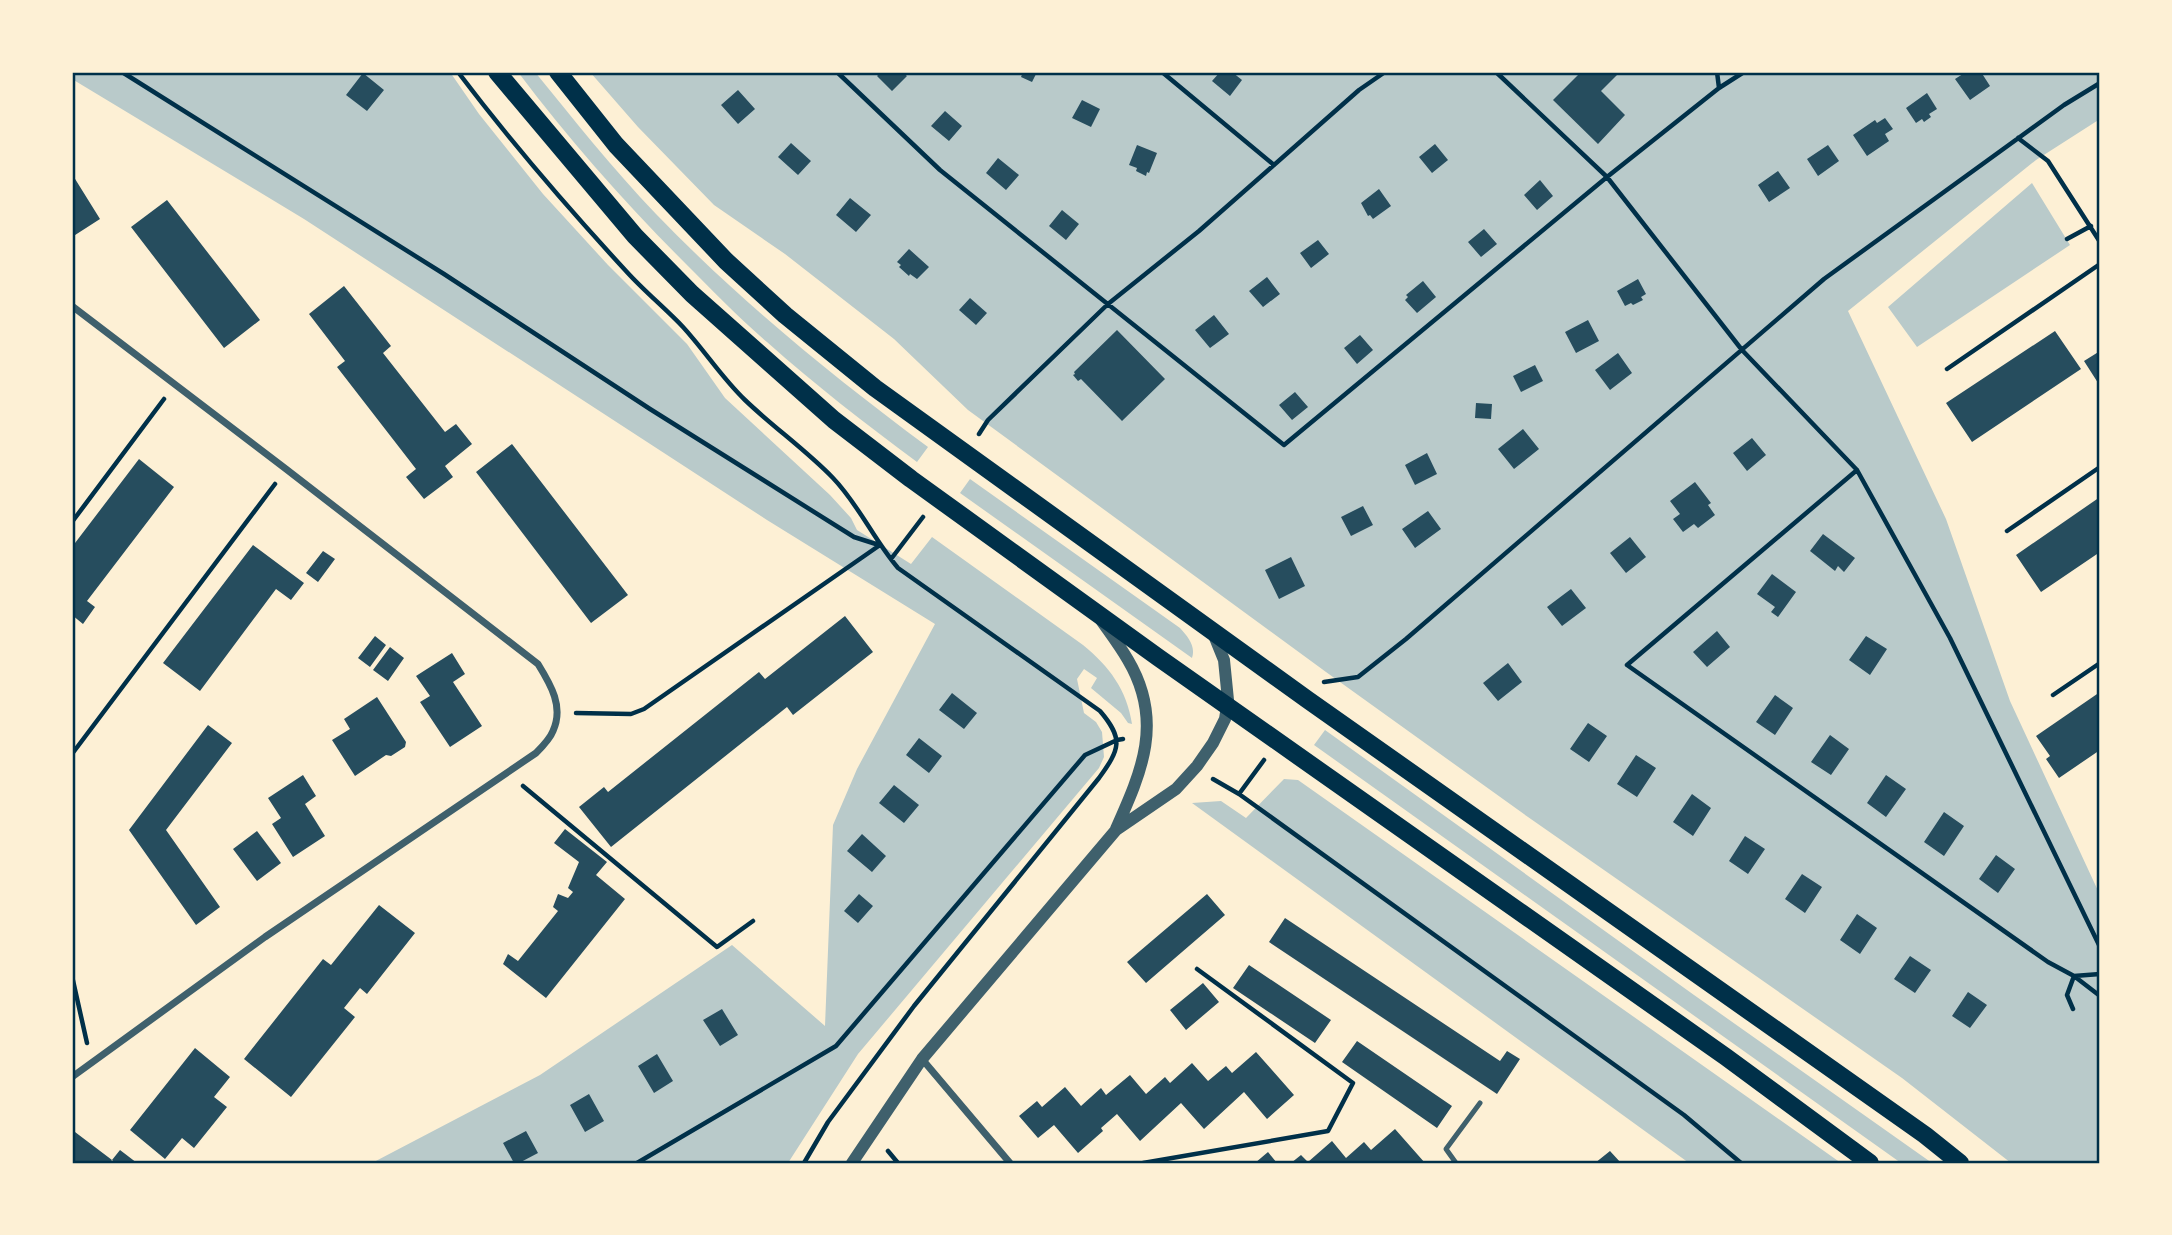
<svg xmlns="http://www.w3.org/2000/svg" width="2172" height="1235" font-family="'Libre Baskerville',serif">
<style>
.green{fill:#b9caca}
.building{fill:#264d5e}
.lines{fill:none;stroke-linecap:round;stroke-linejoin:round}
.path{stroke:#003049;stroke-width:4.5}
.service{stroke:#3f606c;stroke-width:5}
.minor{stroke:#3f606c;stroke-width:7}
.tertiary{stroke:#3f606c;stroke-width:12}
.primary{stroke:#003049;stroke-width:18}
.neatline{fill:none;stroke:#003049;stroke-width:2.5}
</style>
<rect width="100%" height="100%" fill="#fdf0d5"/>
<path class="green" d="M72,72H450L479,114L543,194L608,265L687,344L725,398L830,495L851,518L857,530L911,564L932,537L1083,645C1109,666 1127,690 1132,724L1128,723L1121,713L1091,688L1097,678L1084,669L1077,679L1084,713L1096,722L1102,732L1104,757L1099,768L858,1054L788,1163H372L540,1075L732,945L825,1026L833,825L857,769L935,624L767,520L304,219L72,79Z
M518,72H535C574,120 613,169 656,214C739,300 832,376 928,447L917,462C866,424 815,385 767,342C739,318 713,291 686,264C626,204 569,140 518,72Z
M590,72H2100V119L2036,160L1848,311L1946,519L2010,701L2100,895V1163H2011L1902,1078L1528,817L1326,672L968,410L894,339L785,254L714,205L638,127Z
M2032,183L2070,245L1917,347L1888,307Z
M970,479L1180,628C1188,637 1196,646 1192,658L960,493Z
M1325,730L1694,995L1932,1163H1901L1314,745Z
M1284,779L1298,780L1841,1163H1689L1192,803L1221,801L1246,818Z"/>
<path class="building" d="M881,72H902L907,76L892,91L877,76Z
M1023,72H1037L1032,82L1021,77Z
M1220,72H1232L1242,80L1230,96L1212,81Z
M1581,72H1620L1601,91L1625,115L1598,144L1553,100Z
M1966,72H1981L1990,86L1970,100L1955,79Z
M363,73L384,90L367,111L346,95Z
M738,90L755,109L738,124L721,105Z
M1927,93L1937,109L1929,114L1931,117L1924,122L1922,119L1916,123L1906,108Z
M1082,100L1100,109L1091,127L1072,118Z
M945,111L962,126L949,141L931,126Z
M1885,118L1893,129L1885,134L1889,141L1867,156L1853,135L1875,120L1877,123Z
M791,143L811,161L798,175L778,157Z
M1435,144L1448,160L1432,173L1419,157Z
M1137,145L1157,153L1149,173L1147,172L1146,176L1136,171L1137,168L1129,165Z
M1828,145L1839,161L1818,176L1807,159Z
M998,158L1019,175L1006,190L986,173Z
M1778,171L1790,188L1769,202L1758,185Z
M72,174L100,219L72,237Z
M1540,180L1553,196L1537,210L1524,195Z
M1379,189L1391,206L1373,219L1370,215L1368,216L1361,203Z
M850,198L871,215L856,232L836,215Z
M167,200L260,320L224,348L131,227Z
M1062,210L1079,224L1066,240L1049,226Z
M1484,229L1497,244L1481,257L1468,242Z
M1318,240L1329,254L1311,268L1300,253Z
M909,249L929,267L917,279L910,274L909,276L899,267L901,265L897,262Z
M1267,277L1280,294L1263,307L1249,291Z
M1638,279L1646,294L1641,297L1643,300L1633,305L1631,303L1625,306L1617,291Z
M1423,281L1436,297L1417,313L1405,300L1408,297L1406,295Z
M344,286L391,346L383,353L445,432L456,424L472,444L445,466L453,477L424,499L406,477L416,469L337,367L345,361L309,314Z
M970,298L987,313L976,325L959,310Z
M1214,315L1229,334L1210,348L1195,330Z
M1588,320L1599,341L1576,353L1565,332Z
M1117,330L1165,379L1122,421L1081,379L1078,381L1073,375L1075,374L1074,372Z
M2055,331L2081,369L1972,442L1946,403Z
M1360,335L1373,350L1357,364L1344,348Z
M2100,351V386L2084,361Z
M1618,353L1632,373L1610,390L1595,370Z
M1535,365L1543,381L1521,392L1513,376Z
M1295,392L1308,407L1292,420L1279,405Z
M1476,403L1492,404L1491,419L1475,418Z
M1523,429L1539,449L1514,469L1498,449Z
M1752,438L1766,455L1747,471L1733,453Z
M512,444L628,595L591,623L476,472Z
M1427,453L1437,474L1415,485L1405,465Z
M139,459L174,487L87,601L95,607L83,624L72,615V547Z
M1695,482L1711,503L1708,505L1715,515L1698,528L1694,524L1683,532L1673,519L1680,514L1670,501Z
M2100,497V552L2041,592L2016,555Z
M1363,506L1373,525L1351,536L1341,517Z
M1428,511L1441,529L1415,548L1402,529Z
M1823,534L1855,558L1844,572L1838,566L1835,571L1810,551Z
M1630,537L1646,557L1626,573L1610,553Z
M253,545L304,583L291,600L276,589L200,691L163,663Z
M323,551L335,559L318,582L306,573Z
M1291,557L1305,586L1279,599L1265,570Z
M1772,574L1796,592L1778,617L1771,612L1775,607L1757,594Z
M1571,589L1586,608L1562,626L1547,607Z
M845,616L873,652L793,715L787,707L611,847L579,807L604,787L608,792L759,672L765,679Z
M1717,631L1730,647L1707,667L1693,652Z
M375,636L386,645L370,667L358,658Z
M1866,636L1887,649L1870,675L1849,660Z
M390,647L404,658L388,681L373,670Z
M452,653L465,674L453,682L482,726L450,747L420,702L430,696L416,676Z
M1508,663L1522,682L1498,701L1483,683Z
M2100,692V750L2059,778L2046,759L2050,756L2036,736Z
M952,693L977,713L964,729L939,710Z
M1775,695L1793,708L1775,735L1756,722Z
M377,697L406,742L405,747L391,756L386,755L355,776L332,740L350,729L344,719Z
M1588,723L1607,736L1589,762L1570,749Z
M208,725L232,743L166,830L220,907L196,925L129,830Z
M1830,735L1849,749L1831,775L1811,762Z
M919,738L942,756L929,773L906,755Z
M1636,755L1656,768L1637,797L1617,784Z
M303,775L316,796L305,804L325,836L293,857L272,824L281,818L268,798Z
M1886,775L1906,789L1886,817L1867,803Z
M894,785L919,805L904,823L879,803Z
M1692,794L1711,808L1693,836L1673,822Z
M1944,812L1964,826L1944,856L1924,842Z
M565,829L607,862L596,875L625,899L546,998L503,964L508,954L518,961L558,911L553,907L558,894L568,898L573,892L568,888L579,862L554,843Z
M257,831L281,863L257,881L233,849Z
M862,834L886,856L872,872L847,851Z
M1745,836L1765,849L1748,874L1729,861Z
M1996,855L2015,869L1998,893L1979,879Z
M1802,874L1822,887L1805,913L1785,899Z
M859,894L873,906L858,923L844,911Z
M1207,894L1225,915L1146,983L1127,962Z
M379,905L415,933L367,994L360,988L344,1008L355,1017L291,1097L244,1059L323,959L331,965Z
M1857,914L1877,928L1860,954L1840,940Z
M1285,918L1500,1061L1507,1051L1520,1059L1497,1094L1269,942Z
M1910,956L1931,970L1915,993L1894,979Z
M1249,965L1331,1020L1315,1043L1233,988Z
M1203,983L1219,1002L1186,1030L1170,1010Z
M1968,992L1987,1005L1970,1028L1952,1016Z
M722,1009L738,1035L720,1046L703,1020Z
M1357,1041L1452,1106L1437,1128L1342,1062Z
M195,1048L230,1077L214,1097L227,1107L194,1148L182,1138L165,1159L130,1130Z
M1256,1052L1294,1095L1267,1119L1244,1092L1204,1129L1181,1103L1140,1141L1117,1114L1101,1128L1103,1131L1078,1153L1054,1125L1038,1138L1019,1116L1037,1101L1042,1107L1065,1087L1081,1106L1101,1088L1106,1095L1130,1075L1146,1094L1165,1077L1170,1083L1192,1063L1208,1081L1226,1066L1232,1073Z
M657,1054L673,1081L654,1093L638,1066Z
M589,1094L604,1121L585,1132L570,1105Z
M1395,1129L1425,1163H1291L1301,1155L1308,1162L1332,1141L1346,1158L1364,1142L1371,1150Z
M526,1131L538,1153L519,1163H514L503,1143Z
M75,1132L112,1160L120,1150L137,1163H115L112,1160L110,1163H72V1136Z
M1610,1151L1621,1163H1595Z
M1268,1152L1277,1163H1255Z"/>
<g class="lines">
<path class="path" d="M122,72L444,274L650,409L854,537L879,545
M458,72C511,142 567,207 626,271C644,291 665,308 683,327C705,351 722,378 745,400C773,427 806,450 833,478C859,505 874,540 898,568L1100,711C1124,739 1120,749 1099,778L914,1006L828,1122L804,1163
M837,72L940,170L1284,445L1607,177L1719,88L1744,72
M1162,72L1274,165
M1496,72L1607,177L1742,350L1857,470L1950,638L2100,947
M1717,72L1719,88
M2018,138L2048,161L2100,242
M2067,239L2091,226
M1947,369L2100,264
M979,434L988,420L1108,304L1199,231L1359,90L1385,72
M1857,470L1627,665L2048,962L2074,976L2100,996
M72,522L164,399
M2007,531L2100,467
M891,559L923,517
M1324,682L1358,677L1406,639L1824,279L2064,105L2100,83
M2053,695L2100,663
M576,713L631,714L644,709L880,545
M72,754L275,484
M1213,779L1239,794L1264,760
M523,786L717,947L753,921
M1239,794L1684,1115L1741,1163
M72,976L87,1043
M2073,1009L2067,995L2074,976L2100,974
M888,1151L898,1163
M637,1163L836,1046L1085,755L1117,740L1123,739
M1143,1163L1328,1131L1353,1083L1197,969"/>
<path class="service" d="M1456,1163L1446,1149L1480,1103"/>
<path class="minor" d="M72,306L286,469L538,664C551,685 564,707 553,731C550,739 542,747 536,753L265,937L72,1077
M922,1059L1010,1163"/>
<path class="tertiary" d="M1101,620C1110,633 1120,646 1128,660C1164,721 1142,771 1116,829
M852,1163L922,1059L1116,830L1176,789L1197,766L1213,743L1225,719L1228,700L1224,660L1213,633"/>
<path class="primary" d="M497,72L635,236L692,294L834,420L911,479L1159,658L1726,1057L1870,1163
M558,72L616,145L726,261L785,315L875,388L1308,700L1925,1135L1960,1163"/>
</g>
<rect width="2172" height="1235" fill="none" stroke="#fdf0d5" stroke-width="147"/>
<rect x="74" y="74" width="2024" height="1088" class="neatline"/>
</svg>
